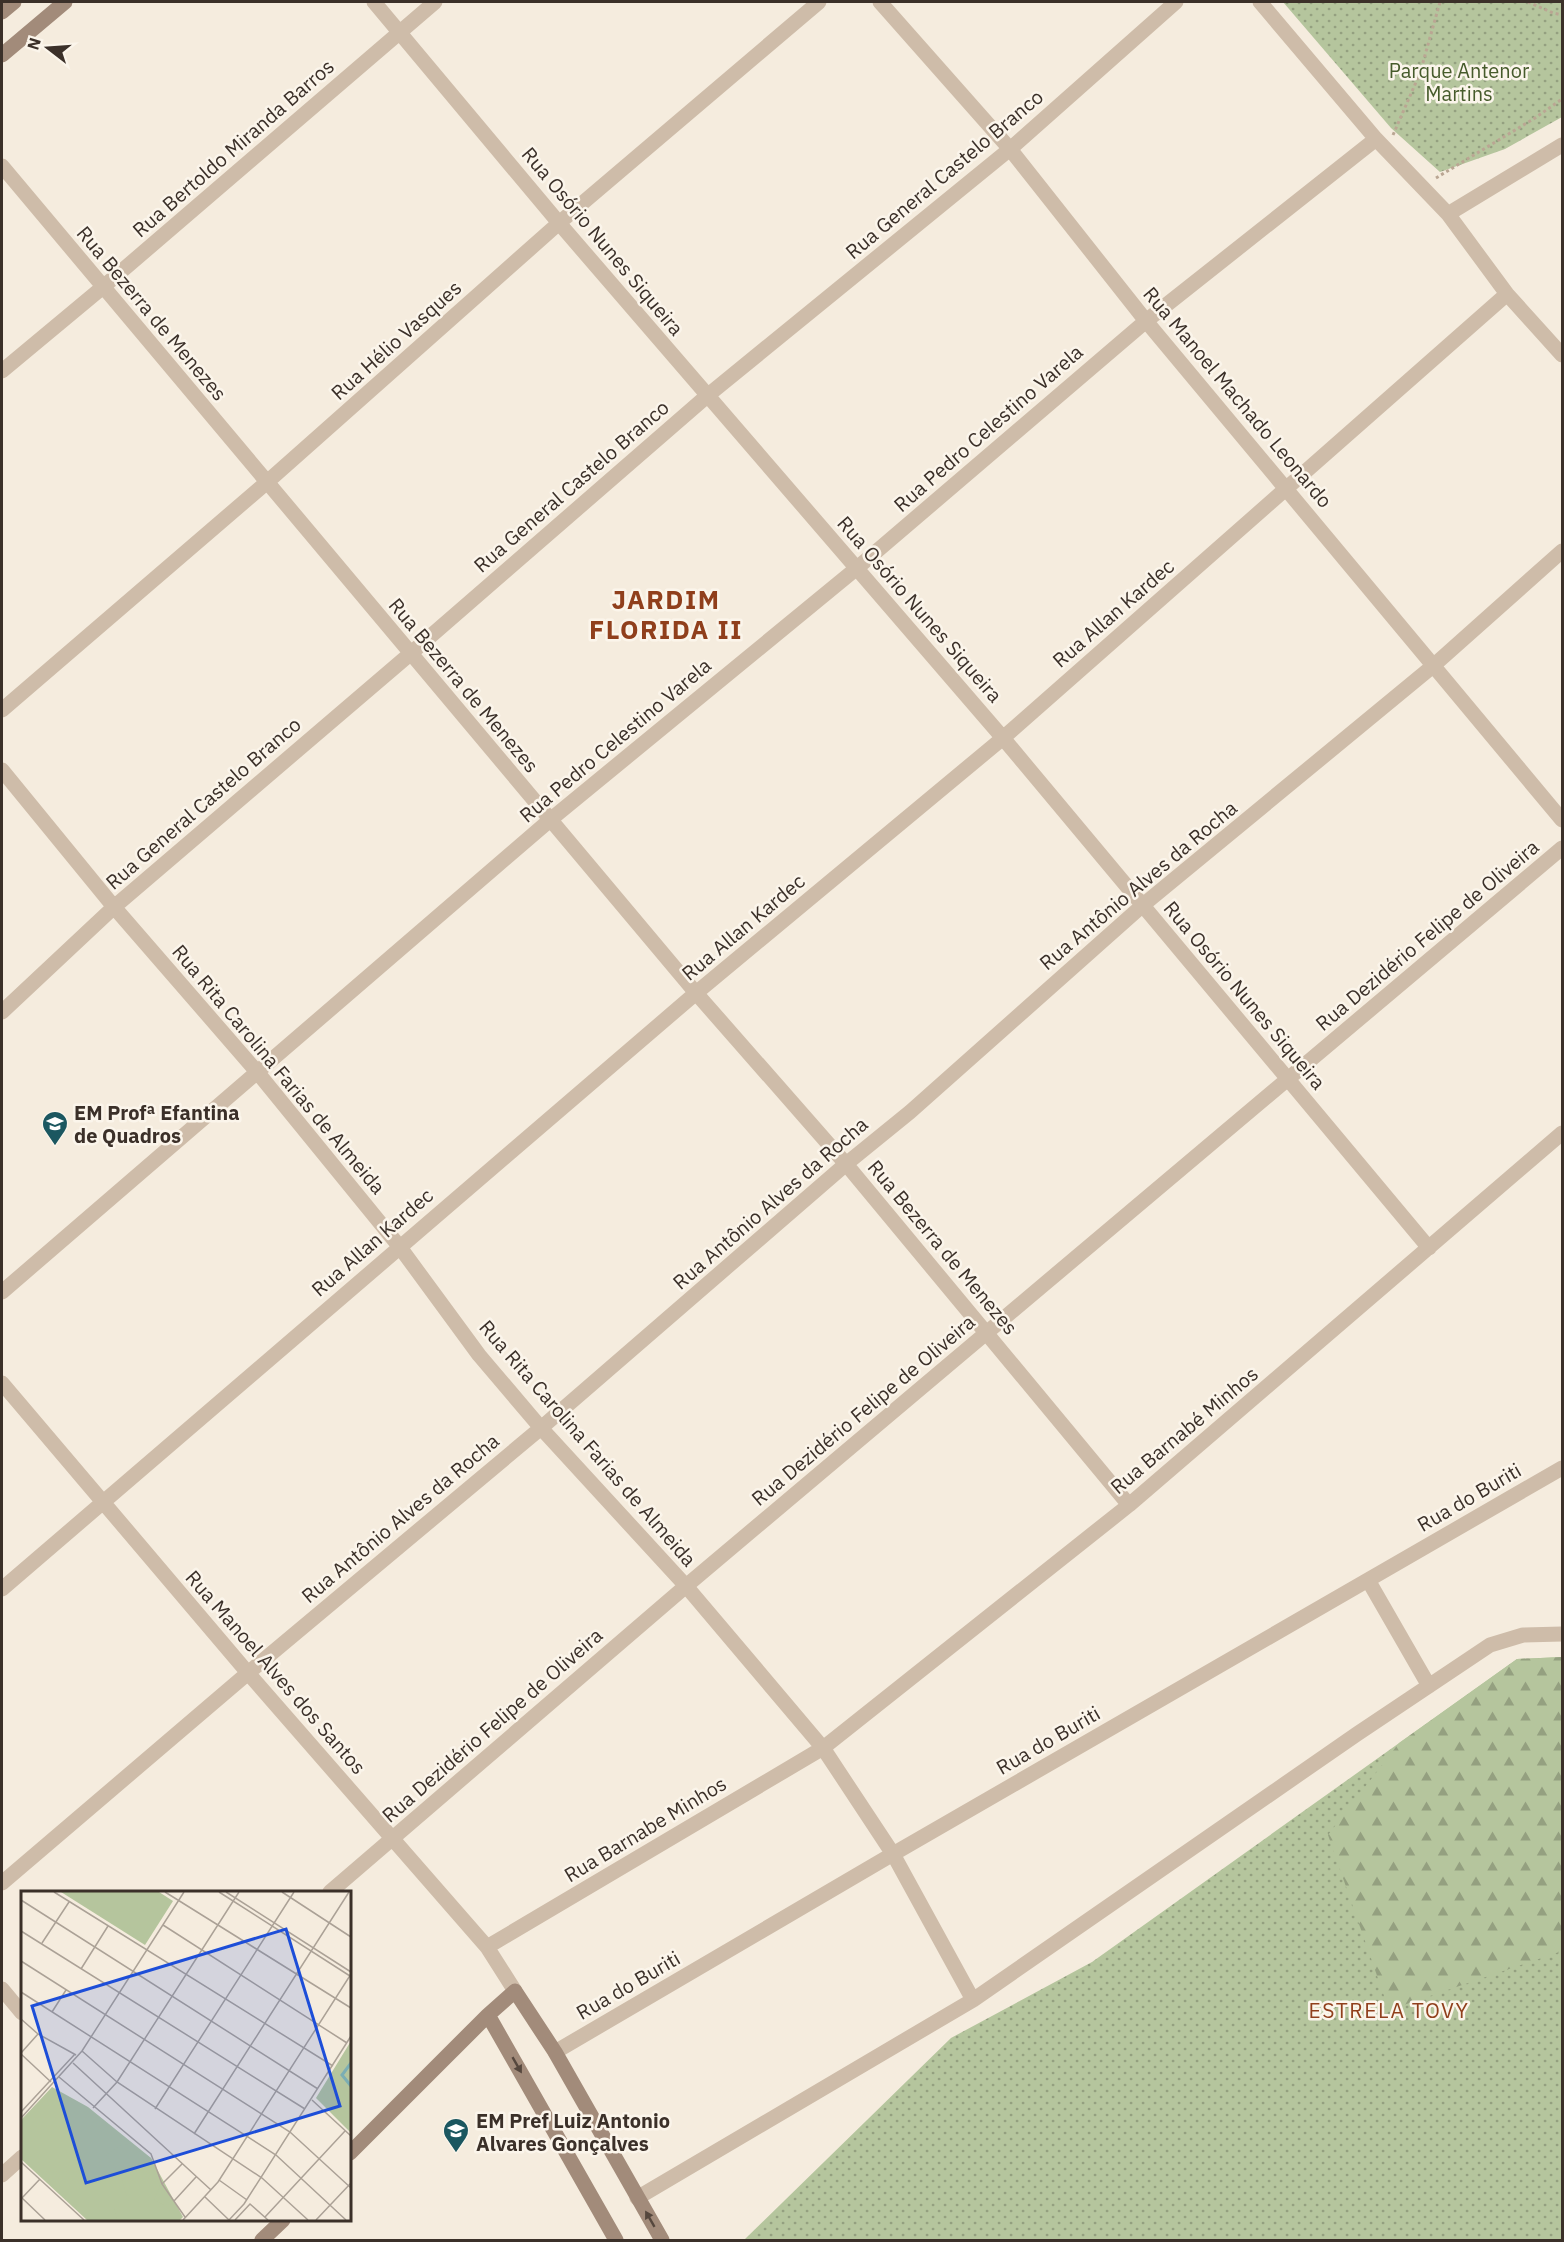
<svg xmlns="http://www.w3.org/2000/svg" width="1564" height="2242" font-family="'IBM Plex Sans',sans-serif">
<style>
.grass{fill:url(#grass-dots)}
.forest{fill:url(#forest-firs)}
.lines{fill:none;stroke-linecap:round;stroke-linejoin:round}
.path{stroke:#baa693;stroke-width:3;stroke-dasharray:3 3;stroke-linecap:butt}
.street{stroke:#cebca9;stroke-width:15}
.secondary{stroke:#a28b7a;stroke-width:15}
.oneway{fill:#55473d}
.labels{text-anchor:middle;dominant-baseline:central;stroke-width:5;stroke-linejoin:round;paint-order:stroke}
.park-label{font-size:20px;fill:#465b2b;stroke:#fbf5eb}
.street-label{font-size:20px;fill:#3b3029;stroke:#fbf5eb}
.poi-label{font-size:20px;font-weight:bold;fill:#3b3029;stroke:#fbf5eb;text-anchor:start}
.neighbourhood-label{font-size:21px;letter-spacing:1.5px;fill:#903f1c;stroke:#fbf5eb}
.district-label{font-size:26px;font-weight:bold;letter-spacing:1.5px;fill:#903f1c;stroke:#fbf5eb}
.inset-river{fill:none;stroke:#7baeb4;stroke-width:3}
.inset-road{fill:none;stroke:#aba196;stroke-width:1.5}
.view{fill:#1d4ed8;fill-opacity:0.15;stroke:#1d4ed8;stroke-width:3}
.inset-edge{fill:none;stroke:#3b3029;stroke-width:3}
</style>
<defs>
<pattern id="grass-dots" width="8" height="8" patternUnits="userSpaceOnUse" patternTransform="scale(1.5)"><rect width="8" height="8" fill="#b5c59d"/><path d="M2 2h.1M6 6h.1" fill="none" stroke="#94a080" stroke-width="1.8" stroke-linecap="round"/></pattern>
<pattern id="forest-firs" width="22" height="20" patternUnits="userSpaceOnUse" patternTransform="scale(1.5)"><rect width="22" height="20" fill="#b5c59d"/><path d="M5 1l3.5 6h-7zM16 11l3.5 6h-7z" fill="#94a080"/></pattern>
</defs>
<rect width="100%" height="100%" fill="#f5ecde"/>
<path class="grass" d="M1283,2H1562V117L1505,149L1440,172L1391,128Z
M1562,1657V2240H744L951,2038L1092,1962L1517,1659Z"/>
<path class="forest" d="M1562,1657V1951L1389,2010L1328,1835L1399,1743L1517,1659Z"/>
<g class="lines">
<path class="path" d="M1528,2L1553,13L1562,15
M1393,135L1420,73L1440,2
M1436,178L1535,118L1562,99"/>
<path class="street" d="M374,2L559,223L1003,738L1429,1248
M880,2L1010,149L1146,321L1562,820
M1260,2L1376,139L1448,214L1507,294L1562,355
M2,166L696,993L846,1164L1129,1505
M1448,214L1562,145
M2,371L103,287L435,2
M2,710L266,483L559,223L819,2
M2,770L114,907L258,1073L399,1246L479,1355L541,1428L686,1586L823,1748L893,1854L973,2000
M2,1012L114,907L410,654L707,396L1010,149L1176,2
M2,1292L550,820L857,568L1146,321L1376,139
M2,1383L248,1673L487,1947L515,1991
M1368,1580L1429,1686
M2,1589L696,993L1003,738L1507,294
M2,1883L248,1673L541,1428L846,1164L910,1112L1143,905L1433,666L1562,551
M330,1892L686,1586L1562,848
M487,1947L823,1748L1129,1505L1562,1133
M2,1989L22,2013
M555,2052L893,1854L1562,1468
M2,2175L22,2157
M637,2198L973,2000L1357,1734L1490,1645L1523,1635L1562,1634"/>
<path class="secondary" d="M2,12L14,2
M2,55L65,2
M488,2015L616,2240
M350,2153L488,2015L515,1991L555,2052L662,2240
M262,2240L283,2220"/>
</g>
<defs><path id="oneway-solid" d="M-6-.8H1V-3.2L6.5 0L1 3.2V.8H-6Z" transform="scale(1.5)"/></defs>
<g class="oneway">
<use href="#oneway-solid" transform="translate(517 2065) rotate(60)"/>
<use href="#oneway-solid" transform="translate(650 2219) rotate(-120)"/>
</g>
<defs>
<symbol id="school-pin" viewBox="-11 -11 22 30"><path d="M0 17L-7.5 6A9.5 9.5 0 1 1 7.5 6Z" fill="#1b5760" stroke="#fbf5eb"/><path d="M0-5L7-2L0 1L-7-2ZM-4 1L0 2.5L4 1V4Q0 6-4 4Z" fill="#fff"/></symbol>
</defs>
<g fill-rule="evenodd">
<use href="#school-pin" x="40" y="1109" width="30" height="40"/>
<use href="#school-pin" x="441" y="2116" width="30" height="40"/>
</g>
<g class="labels">
<g class="park-label">
<text x="1459" y="70">Parque Antenor<tspan x="1459" dy="23">Martins</tspan></text>
</g>
<g class="street-label">
<text transform="translate(233 148) rotate(-41)">Rua Bertoldo Miranda Barros</text>
<text transform="translate(944 174) rotate(-40)">Rua General Castelo Branco</text>
<text transform="translate(603 241) rotate(50)">Rua Osório Nunes Siqueira</text>
<text transform="translate(152 313) rotate(50)">Rua Bezerra de Menezes</text>
<text transform="translate(396 340) rotate(-42)">Rua Hélio Vasques</text>
<text transform="translate(1238 397) rotate(50)">Rua Manoel Machado Leonardo</text>
<text transform="translate(988 428) rotate(-41)">Rua Pedro Celestino Varela</text>
<text transform="translate(571 486) rotate(-41)">Rua General Castelo Branco</text>
<text transform="translate(920 609) rotate(49)">Rua Osório Nunes Siqueira</text>
<text transform="translate(1113 613) rotate(-41)">Rua Allan Kardec</text>
<text transform="translate(464 685) rotate(50)">Rua Bezerra de Menezes</text>
<text transform="translate(615 740) rotate(-40)">Rua Pedro Celestino Varela</text>
<text transform="translate(203 803) rotate(-41)">Rua General Castelo Branco</text>
<text transform="translate(1138 885) rotate(-40)">Rua Antônio Alves da Rocha</text>
<text transform="translate(743 927) rotate(-40)">Rua Allan Kardec</text>
<text transform="translate(1427 935) rotate(-40)">Rua Dezidério Felipe de Oliveira</text>
<text transform="translate(1245 995) rotate(50)">Rua Osório Nunes Siqueira</text>
<text transform="translate(279 1069) rotate(50)">Rua Rita Carolina Farias de Almeida</text>
<text transform="translate(770 1203) rotate(-41)">Rua Antônio Alves da Rocha</text>
<text transform="translate(372 1242) rotate(-41)">Rua Allan Kardec</text>
<text transform="translate(943 1247) rotate(50)">Rua Bezerra de Menezes</text>
<text transform="translate(863 1410) rotate(-40)">Rua Dezidério Felipe de Oliveira</text>
<text transform="translate(1184 1430) rotate(-40)">Rua Barnabé Minhos</text>
<text transform="translate(588 1443) rotate(49)">Rua Rita Carolina Farias de Almeida</text>
<text transform="translate(1469 1497) rotate(-30)">Rua do Buriti</text>
<text transform="translate(400 1518) rotate(-40)">Rua Antônio Alves da Rocha</text>
<text transform="translate(276 1672) rotate(49)">Rua Manoel Alves dos Santos</text>
<text transform="translate(492 1725) rotate(-41)">Rua Dezidério Felipe de Oliveira</text>
<text transform="translate(1048 1740) rotate(-30)">Rua do Buriti</text>
<text transform="translate(645 1829) rotate(-31)">Rua Barnabe Minhos</text>
<text transform="translate(628 1985) rotate(-30)">Rua do Buriti</text>
</g>
<g class="poi-label">
<text x="74" y="1112">EM Profª Efantina<tspan x="74" dy="23">de Quadros</tspan></text>
<text x="476" y="2120">EM Pref Luiz Antonio<tspan x="476" dy="23">Alvares Gonçalves</tspan></text>
</g>
<g class="neighbourhood-label">
<text x="1389" y="2010">ESTRELA TOVY</text>
</g>
<g class="district-label">
<text x="666" y="599">JARDIM<tspan x="666" dy="30">FLORIDA II</tspan></text>
</g>
</g>
<g transform="translate(21 1891)">
<rect width="330" height="330" fill="#f5ecde"/>
<path d="M330,150V242L295,207ZM31,196L67,216L130,267L162,326L159,329H66L0,268V229Z" fill="#b5c59d"/>
<path d="M103,252L130,267L139,294L133,309L143,314L152,329H96L93,317L106,306L100,285L85,264Z" fill="#b5c59d"/>
<path d="M40,1H138L152,10L124,54Z" fill="#b5c59d"/>
<path class="inset-river" d="M330,172L321,184L330,195"/>
<path class="inset-road" d="M33,1L312,175M144,1L330,117M198,1L329,85M205,1L330,81M261,1L330,46M0,9L297,198M142,34L326,152M0,40L284,218M21,52L48,11M0,70L269,241L330,297M60,78L87,35M0,101L255,264L325,329M31,121L45,99M0,128L17,143L55,164M61,160L96,191L241,287L287,329M0,162L17,143M0,163L30,191M52,172L190,299M38,186L130,263L141,293L164,326M291,209L330,245M72,217L96,191L218,1M134,218L273,1M0,221L54,163M0,227L61,160L163,1M173,243L328,1M0,271L63,329M198,289L226,309M141,293L161,273M0,306L24,329M184,306L208,329L223,313L330,145M0,308L19,288M153,310L175,286M244,326L324,240M162,329L197,291L330,83M214,329L229,313L247,329M295,329L330,292"/>
<path class="view" d="M265,38L319,215L65,292L11,115Z"/>
<rect width="330" height="330" class="inset-edge"/>
</g>
<rect width="1564" height="2242" fill="none" stroke="#3b3029" stroke-width="6"/>
<g transform="translate(48 48) rotate(287)" stroke="#fbf5eb" stroke-width="4.5" paint-order="stroke">
<path d="M0-4.5L10 22L0 15L-10 22Z" fill="#3b3029"/>
<text y="-9" font-size="16" font-weight="bold" text-anchor="middle" fill="#3b3029">N</text>
</g>
</svg>
